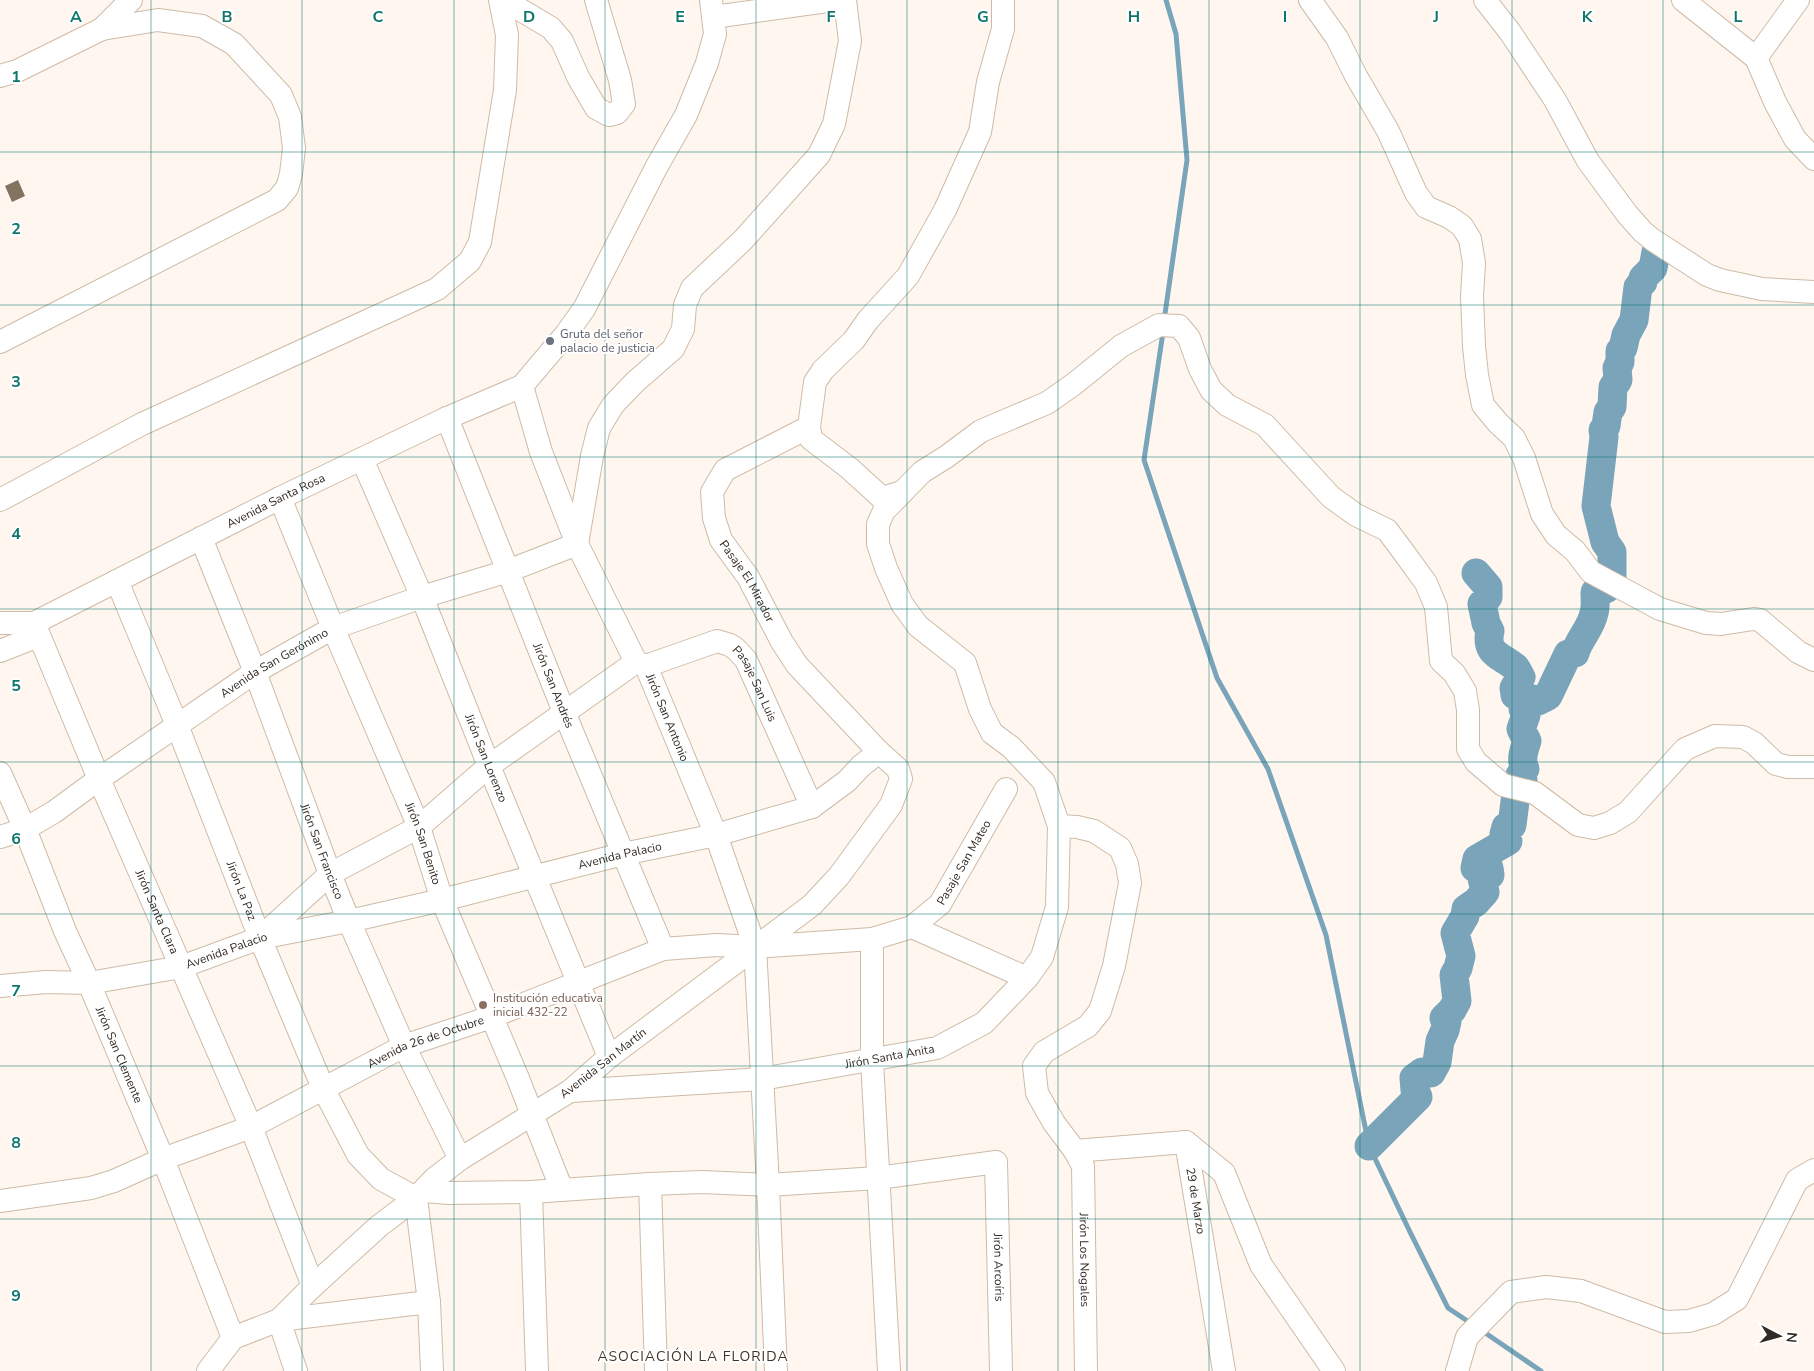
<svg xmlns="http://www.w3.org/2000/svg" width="1814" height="1371" font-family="'Nunito Sans',sans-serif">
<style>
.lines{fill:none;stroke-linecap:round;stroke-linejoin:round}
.stream{stroke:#79a4ba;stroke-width:5}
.river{stroke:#79a4ba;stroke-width:29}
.building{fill:#837260}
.minor-casing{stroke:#cdbba7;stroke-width:24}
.minor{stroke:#fff;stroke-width:22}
.grid{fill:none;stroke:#0f766e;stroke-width:1;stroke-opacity:0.55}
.worship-dot{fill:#6b7280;stroke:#fff;stroke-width:2}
.education-dot{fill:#8d6e63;stroke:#fff;stroke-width:2}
.labels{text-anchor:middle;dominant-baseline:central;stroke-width:4;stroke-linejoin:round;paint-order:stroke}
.worship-label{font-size:12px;fill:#5b616d;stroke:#fff;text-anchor:start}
.street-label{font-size:12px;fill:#322b23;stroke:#fff}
.education-label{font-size:12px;fill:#785e54;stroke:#fff;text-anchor:start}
.neighbourhood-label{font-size:14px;letter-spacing:1px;fill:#423323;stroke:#fff}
.grid-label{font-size:16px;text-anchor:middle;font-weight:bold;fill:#0f766e;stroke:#fff;stroke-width:4;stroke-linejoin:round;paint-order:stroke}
</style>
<rect width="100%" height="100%" fill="#fff7ef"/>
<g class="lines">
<path class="stream" d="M1164,321L1187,160L1176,34L1166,0
M1163,332L1144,460L1217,678L1268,769L1326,935L1369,1146L1410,1232L1448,1308L1472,1324
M1481,1330L1541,1371"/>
<path class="river" d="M1476,573L1488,587V597L1482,604L1486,623L1490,631C1485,654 1500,655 1515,667C1517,669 1519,674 1521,677L1514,688L1515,695L1521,697L1524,702
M1369,1146L1418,1097L1415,1090L1414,1078L1422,1072L1431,1073L1437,1062L1440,1041L1445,1030L1447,1021L1444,1018L1452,1010L1457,1001L1454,975L1458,968L1461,956L1455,933L1465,916L1466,909L1476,902L1485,892L1482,878L1490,875L1489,868H1475L1477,859L1508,841L1504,834L1506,827L1512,825L1517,786L1523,780L1520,775L1525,769C1520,760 1524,750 1527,741L1521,729L1526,715L1523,709L1524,702L1529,698L1538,701L1548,696L1568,654L1575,653C1579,639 1591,628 1594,613C1596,607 1595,599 1595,592L1606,589L1612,581V552L1605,542L1596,506L1604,437L1603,430L1606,426L1608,412L1612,407L1613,387L1618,380L1617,368L1620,362V351L1623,348L1626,335L1634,320L1638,287L1643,282V278L1653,268L1656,252"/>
</g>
<path class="building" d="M18,180L25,196L12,202L5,186Z"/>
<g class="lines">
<defs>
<g id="minor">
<path d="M504,0L551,28L562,41L578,77L596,108L609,115L617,113L624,104L620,80L596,0"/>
<path d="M1310,0L1337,38L1356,76L1388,131L1416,193L1426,207L1449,217L1462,226L1470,239L1474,263L1472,296L1474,346L1477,375L1483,405L1498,423L1514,438L1524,458L1542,514L1556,535L1575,551L1591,572L1660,609L1706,623L1721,624L1753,619L1760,620L1798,652L1814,660"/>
<path d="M1485,0L1510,32L1555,100L1588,161L1627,214L1643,232L1653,240L1707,275L1720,280L1762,289L1814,292"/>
<path d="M1683,0L1756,58L1775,102L1795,139L1814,159"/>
<path d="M714,17L835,0"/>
<path d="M102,29L131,0"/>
<path d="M1756,58L1798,0"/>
<path d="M0,76L17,71L102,29L158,20L202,26L234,44L281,95L290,117L294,148L291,174L287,188L277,200L0,342"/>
<path id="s1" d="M522,386L541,452L577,544L636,662L646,666L716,835L755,947L768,1185L776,1371"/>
<path id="s2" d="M447,418L564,712L663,949"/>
<path id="s3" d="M809,427L725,470L712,492L714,518L721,540L748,577L782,642L797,665L879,752"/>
<path id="s4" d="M362,459L422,597L489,766L609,1057"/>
<path d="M902,492L882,498L849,468L811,439L809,427L815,382L823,370L854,340L868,320L908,276L945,210L980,132L988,82L1003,29V0"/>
<path id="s5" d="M280,498L333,628L419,827L442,900L517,1076L562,1190"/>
<path d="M0,500L142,424L437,289L470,261L480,242L505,90L507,35L500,0"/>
<path id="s6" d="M201,538L255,672L330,874L349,921L404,1046L460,1159"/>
<path id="s7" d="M117,581L177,725L260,938L323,1088L358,1155L381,1179L416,1198L429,1302L432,1371"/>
<path id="s8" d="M0,623H34L280,498L447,418L522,386L566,334L584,309L657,166L686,115L707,63L715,34L711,0"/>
<path id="s9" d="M34,623L99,779L251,1127L313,1286"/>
<path d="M0,651L38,636"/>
<path id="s10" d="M646,666L717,641L730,645L736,649L746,660L812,807"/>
<path id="s11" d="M0,773L25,829L65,931L89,983L163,1159L233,1338"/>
<path id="s12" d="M1059,826L1077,827L1094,831L1120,848L1127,864L1130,883L1114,966L1100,1011L1088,1026L1044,1052L1034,1066L1037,1093L1054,1123L1075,1151L1083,1166L1086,1371"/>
<path id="s13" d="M0,837L25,829L54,812L99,779L255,672L333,628L422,597L508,571L577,544L592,456L599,428L613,405L635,382L673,349L683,329L685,305L692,288L743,240L819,155L834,124L850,41L845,0"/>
<path id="s14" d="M912,927L940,904L1006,789"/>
<path d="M260,938L330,874L419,827L489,766L636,662"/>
<path d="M872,939V1061L889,1371"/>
<path id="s15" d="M0,986L46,982L89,983L181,967L260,938L349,921L442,900L623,854L716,835L812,807L847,781L861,766L879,752L898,769L901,779L891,805L839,876L812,905L609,1057L570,1091L460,1159L434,1179L416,1198L379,1226L313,1286L279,1320L233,1338L208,1371"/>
<path id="s16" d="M570,1091L762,1079L937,1048L984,1023L1027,978L1042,957L1057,907L1059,826L1044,782L1011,747L992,733L980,709L965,663L918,626L902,604L886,568L878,544V524L884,511L922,472L946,457L981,431L1047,403L1074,384L1121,346L1159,325L1179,326L1189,338L1200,369L1211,390L1227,405L1265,425L1331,497L1356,515L1387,530L1402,550L1426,583L1436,607L1441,661L1454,673L1465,691L1468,710V749L1476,762L1503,785L1535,793L1578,825L1594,828L1610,823L1628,812L1685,749L1715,736L1743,737L1754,743L1776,764L1788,767H1814"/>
<path d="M1186,1142L1224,1173L1261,1265L1334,1371"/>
<path id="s17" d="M1075,1151L1186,1142L1224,1371"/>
<path d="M650,1184L656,1371"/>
<path id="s18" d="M424,1191L449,1193L531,1192L650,1184L702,1182L768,1185L878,1178L996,1162L1001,1371"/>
<path d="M531,1192L537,1371"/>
<path id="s19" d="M0,1201L91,1188L114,1181L163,1159L251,1127L404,1046L491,1017L663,949L717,945L755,947L872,939L912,927L1027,978"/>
<path d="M296,1371L279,1320L429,1302"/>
<path d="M1457,1371L1467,1337L1511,1292L1546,1287L1581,1291L1665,1322L1689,1321L1713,1314L1737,1299L1797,1180L1814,1170"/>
</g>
</defs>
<use href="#minor" class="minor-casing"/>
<use href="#minor" class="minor"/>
</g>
<path class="grid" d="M151,0V1371M302,0V1371M454,0V1371M605,0V1371M756,0V1371M907,0V1371M1058,0V1371M1209,0V1371M1360,0V1371M1512,0V1371M1663,0V1371M0,152H1814M0,305H1814M0,457H1814M0,609H1814M0,762H1814M0,914H1814M0,1066H1814M0,1219H1814"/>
<circle class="worship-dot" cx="550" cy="341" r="5"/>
<circle class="education-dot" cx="483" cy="1005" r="5"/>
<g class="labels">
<g class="worship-label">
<text x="560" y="334">Gruta del señor<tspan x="560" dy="14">palacio de justicia</tspan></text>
</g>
<g class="street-label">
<text stroke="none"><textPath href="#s8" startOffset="305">Avenida Santa Rosa</textPath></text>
<text stroke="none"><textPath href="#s3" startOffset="218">Pasaje El Mirador</textPath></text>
<text stroke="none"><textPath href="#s13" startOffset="326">Avenida San Gerónimo</textPath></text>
<text stroke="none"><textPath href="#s2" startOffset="288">Jirón San Andrés</textPath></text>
<text stroke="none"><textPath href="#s10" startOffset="136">Pasaje San Luis</textPath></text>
<text stroke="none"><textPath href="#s1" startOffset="366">Jirón San Antonio</textPath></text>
<text stroke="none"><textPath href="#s4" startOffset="324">Jirón San Lorenzo</textPath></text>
<text stroke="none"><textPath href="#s5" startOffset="374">Jirón San Benito</textPath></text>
<text stroke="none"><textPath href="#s6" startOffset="336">Jirón San Francisco</textPath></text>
<text stroke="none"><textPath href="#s15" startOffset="636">Avenida Palacio</textPath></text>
<text stroke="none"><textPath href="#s14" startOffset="84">Pasaje San Mateo</textPath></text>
<text stroke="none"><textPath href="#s7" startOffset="334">Jirón La Paz</textPath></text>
<text stroke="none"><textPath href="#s9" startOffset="314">Jirón Santa Clara</textPath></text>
<text stroke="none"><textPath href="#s15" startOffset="231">Avenida Palacio</textPath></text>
<text stroke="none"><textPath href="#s19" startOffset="458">Avenida 26 de Octubre</textPath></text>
<text stroke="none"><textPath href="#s11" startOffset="306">Jirón San Clemente</textPath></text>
<text stroke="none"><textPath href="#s16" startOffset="322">Jirón Santa Anita</textPath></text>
<text transform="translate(603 1063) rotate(-38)">Avenida San Martín</text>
<text stroke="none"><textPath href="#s17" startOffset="171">29 de Marzo</textPath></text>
<text stroke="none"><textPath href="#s12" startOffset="530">Jirón Los Nogales</textPath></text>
<text stroke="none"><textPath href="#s18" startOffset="679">Jirón Arcoíris</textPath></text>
</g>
<g class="education-label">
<text x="493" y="998">Institución educativa<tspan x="493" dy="14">inicial 432-22</tspan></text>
</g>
<g class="neighbourhood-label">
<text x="693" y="1356">ASOCIACIÓN LA FLORIDA</text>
</g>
</g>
<g class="grid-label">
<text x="76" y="22">A</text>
<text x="227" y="22">B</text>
<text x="378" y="22">C</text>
<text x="529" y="22">D</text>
<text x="680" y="22">E</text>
<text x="831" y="22">F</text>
<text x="983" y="22">G</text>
<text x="1134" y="22">H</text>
<text x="1285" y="22">I</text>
<text x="1436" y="22">J</text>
<text x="1587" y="22">K</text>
<text x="1738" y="22">L</text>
<text x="16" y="82">1</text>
<text x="16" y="234">2</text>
<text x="16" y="387">3</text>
<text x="16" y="539">4</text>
<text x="16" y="691">5</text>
<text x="16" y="844">6</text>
<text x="16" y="996">7</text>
<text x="16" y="1148">8</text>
<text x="16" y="1301">9</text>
</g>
<g transform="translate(1779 1336) rotate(96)" stroke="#ffffff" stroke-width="4" paint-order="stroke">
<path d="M0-4L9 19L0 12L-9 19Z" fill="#322b23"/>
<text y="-8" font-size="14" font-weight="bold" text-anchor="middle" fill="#322b23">N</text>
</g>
</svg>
